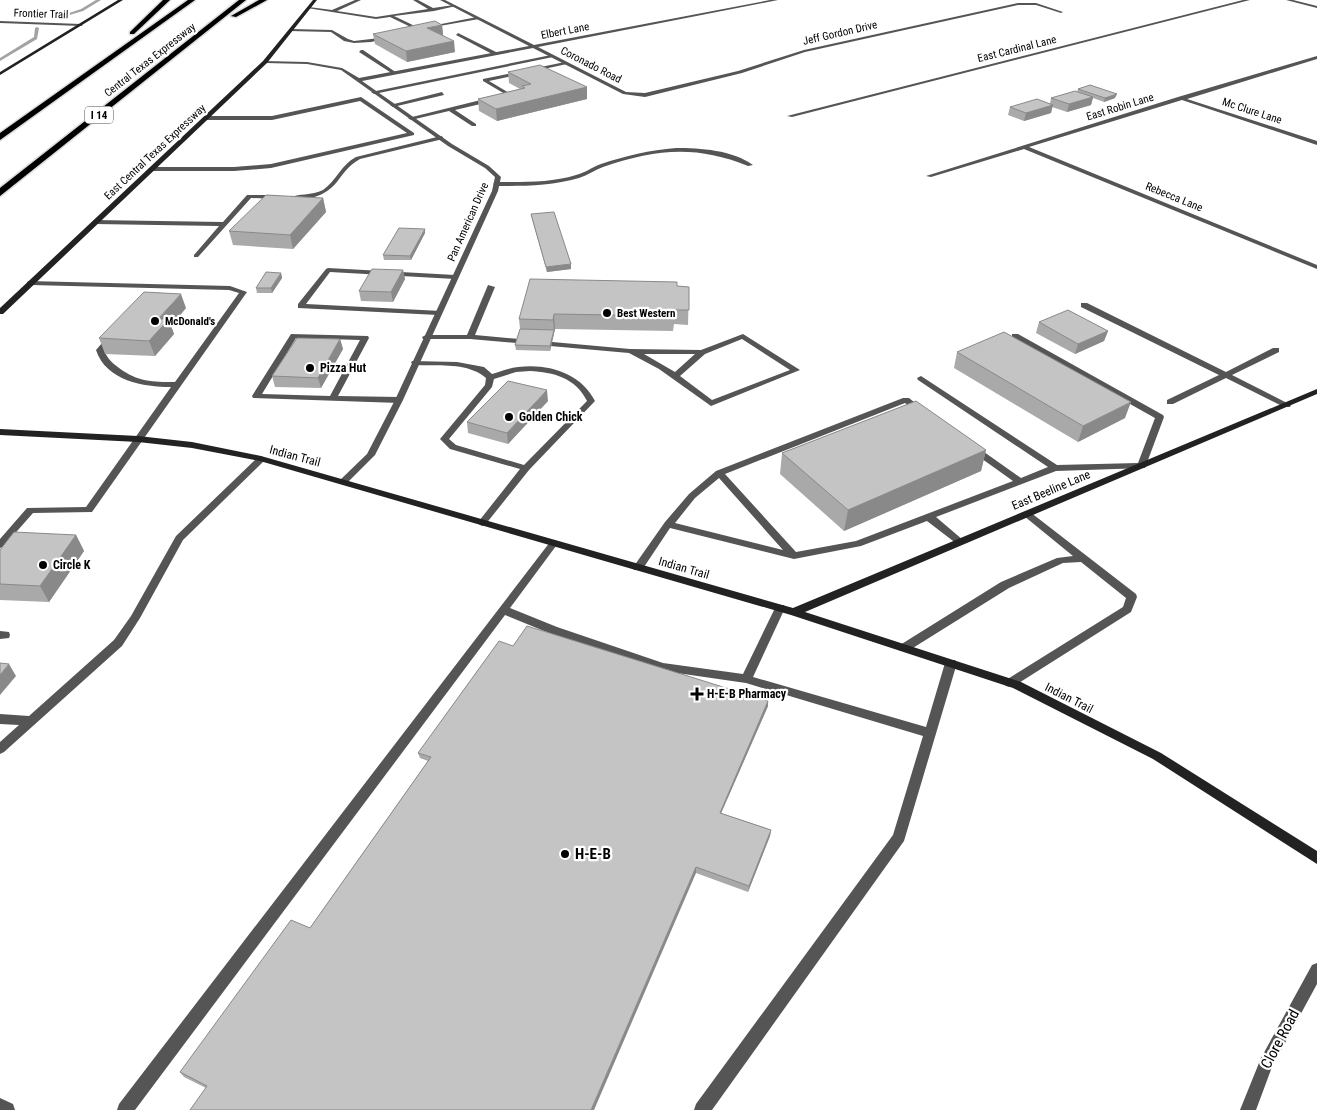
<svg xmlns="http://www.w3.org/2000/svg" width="1317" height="1110" font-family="'Roboto Condensed',sans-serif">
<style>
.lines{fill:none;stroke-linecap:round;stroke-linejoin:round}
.stream{fill:#a3a3a3;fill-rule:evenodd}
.highway-casing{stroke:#dbdbdb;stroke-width:3}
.lane{fill:#555;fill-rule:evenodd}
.street{fill:#555;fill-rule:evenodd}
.secondary{fill:#222;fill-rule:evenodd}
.highway{fill:#000;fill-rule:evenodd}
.wall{fill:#a9a9a9}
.shaded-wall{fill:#898989}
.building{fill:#c4c4c4;stroke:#898989}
.poi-dot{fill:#000;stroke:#fff;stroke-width:2}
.labels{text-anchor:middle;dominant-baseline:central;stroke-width:4.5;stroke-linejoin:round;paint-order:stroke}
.far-street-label{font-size:11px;fill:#000;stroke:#fff}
.shield{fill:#fff;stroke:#4c4c4c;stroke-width:1}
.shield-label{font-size:11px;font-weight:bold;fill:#000}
.far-poi-label{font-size:11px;font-weight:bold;fill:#000;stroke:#fff;text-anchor:start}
.poi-label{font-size:12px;font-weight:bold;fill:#000;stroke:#fff;text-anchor:start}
.street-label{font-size:12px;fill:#000;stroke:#fff}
.near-poi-label{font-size:15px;font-weight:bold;fill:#000;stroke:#fff;text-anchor:start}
.near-street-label{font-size:15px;fill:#000;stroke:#fff}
</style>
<rect width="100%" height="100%" fill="#fff"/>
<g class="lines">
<path class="stream" d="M96,0H101L83,11L56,19L54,18L81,9Z
M37,27L39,28L37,39L0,61V58L34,37L35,28Z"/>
<defs>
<path id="highway" d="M163,0H170L134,34H130V32Z
M188,0H195L0,140V133Z
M239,0H246L0,196V188Z
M259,0H267L236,17L231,16Z"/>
</defs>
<use href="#highway" class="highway-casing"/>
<path class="lane" d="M355,0H361L337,11L376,17L428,9L413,0H418L433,8L454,5L456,6L434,11L394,16L419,28L417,30L390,17L376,19L307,8L309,7L332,10Z
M477,17L479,19L428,28L426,27Z
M291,29L332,30L348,39L354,41L388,37L390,38L371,42L354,43L344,41L331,32L289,31Z
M458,33L498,53V54L494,55L456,35Z
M361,50H363L397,73L393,74L359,52Z
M551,55L553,57L374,94L371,92Z
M565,62L567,64L489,81L511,94L506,98L455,110L476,124V126H472L449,111L411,120L408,118L505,94L483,81V79Z
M442,92L444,95L393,107L390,105Z
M361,97L414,133V135L271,168L234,171H151L148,169L151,167H234L271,164L407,133L360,101L272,120H206L203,118L206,116H272Z
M441,136L443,137V139L360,159C335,173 341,194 304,199C298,200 293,201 289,198C298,193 312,196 323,190C336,181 341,165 356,157Z
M676,148C701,148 732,150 753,165L748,166C696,145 656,149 603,167C595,170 588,175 579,178C552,186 524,186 496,186L493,184L496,182C522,182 550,183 576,175C585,173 592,167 601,164C625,156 650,150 676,148Z
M247,195H277L280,197L277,199L251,198L198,257H194V255L219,226L95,224L92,222L95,220L223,222Z
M328,268L455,275L459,277L455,279L330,272L306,304L441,311L442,313L438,315L298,308V304L326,269Z
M28,281L230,286L247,292L92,512L33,513L3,547L0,548V539L27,508L86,507L171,387C144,387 106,381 96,350L109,335H112L116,337L104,350C107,358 112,363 119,368C138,382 152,382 175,382L239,293L229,290L31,285L27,283Z
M488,285L495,287L475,335L630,349L701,350L743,334L800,370L711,406L659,369L629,353L470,339H423L422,337L426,335H467ZM742,339L790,370L712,400L680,376L705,354ZM644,354H695L675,372Z
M1081,303H1087L1226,372L1273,348H1279V352L1232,375L1291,405L1290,407H1284L1226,378L1173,404H1167V400L1219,375L1081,307Z
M291,334L368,336L369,338L338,396L399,397L403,400L399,403L253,398L252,396ZM296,338L360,340L330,396L262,394Z
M1012,334H1018L1163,415L1164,417L1145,468L1056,471L936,517L963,540L965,542L960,545L957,544L927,521L861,546L794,559L670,528L642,570H634L633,568L634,566L665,522L689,494L716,471L903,398H909L924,410L923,412H917L905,403L725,474L796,552L856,541L1013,481L971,451L970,449L971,447H977L1021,478L1048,467L918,380L917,378L921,376L1057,465L1138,463L1155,418L1012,338ZM719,478L783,550L675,523L695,498Z
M412,361L457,362L484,367L492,374C500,372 509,368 518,367C548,363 581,373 595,401L529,470L485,525L482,526L477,523L479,521L520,469L450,449L440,439L485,385L486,378C468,362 438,366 415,365L411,363ZM530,371C553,372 576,378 587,401L524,465L456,445L449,439L492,387L494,379L516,372Z
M261,456L265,459L264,461L183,540L140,618L122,646L4,752L0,754V742L19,725L0,724V714L29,716L114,640L131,616L176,536L258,457Z
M1027,511L1030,512L1136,594L1137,597L1131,612L1014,686L1010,687L1006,686L1004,683L1006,680L1123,607L1126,598L1081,562L1063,563L1009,588L908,651H900L899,648L900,645L1001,582L1057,558L1073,556L1024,516L1022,514L1024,512Z
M553,541L556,542L558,544L556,546L510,608L557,627L663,663L743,674L775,608L776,605H784L785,608L753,677L926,727L945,663L947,660H955L957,663L904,841L712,1110H694L696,1104L893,835L923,736L746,683L663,671L549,633L505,615L135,1110H117L119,1104L550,542Z
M0,631L9,632L10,635L9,638L0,639Z
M0,1098L13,1104L15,1110H0Z"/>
<path class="street" d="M440,0H445L534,45L770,0H778L538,47L626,92L645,93L738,71L804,50L1018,3H1036L1063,12L1061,13L1036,5H1018L805,52L742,73L645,97L623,94L533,48L362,81L452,144L489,166L501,177L498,191L403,400L375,455L346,484L343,485L338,482L367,454L395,400L492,191L495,177L485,168L448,146L341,70L307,64L265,63L263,62L265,61L307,62L342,68L359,78L529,46Z
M1243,0H1250L792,117L787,116Z
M1286,0H1293L1317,6V8Z
M0,21L81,24L83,25L81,26L0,23Z
M1317,56V59L1187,99L1317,141V145L1182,100L1029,147L1317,265V269L1024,149L931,177L926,176L1178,97Z
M1317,963V984L1272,1067L1256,1110H1240L1261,1058L1312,965Z"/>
<path class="secondary" d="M118,0H123L0,75V72Z
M313,0H317L267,63L3,314H0V308L263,61Z
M1317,389V394L805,612L1021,682L1161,753L1317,851V864L1153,759L1013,688L791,615L260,461L192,448L138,442L0,435V429L138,436L192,442L261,456L793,608Z"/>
<use href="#highway" class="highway"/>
</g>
<path class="wall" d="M442,25L443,35L455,52L407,62L375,44L373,34Z
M508,72L587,87V99L497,121L479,111L478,99L520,89L509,83Z
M1078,89L1115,98L1104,102L1093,98L1091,105L1067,112L1052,107L1051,113L1024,121L1008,115L1010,107L1050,104L1051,98L1077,92Z
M323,198L326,212L293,249L233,245L229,231Z
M531,214L571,269L547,272L532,219Z
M425,229V233L411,260H384L383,255Z
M403,270L405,279L393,302L361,301L359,291Z
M281,273L282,278L272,293H257L256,288Z
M677,286L689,287L688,325L674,324L673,331L555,329L550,351L516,350L515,345L520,329L519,319Z
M186,308L171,326L174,334L155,356L105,354L99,338Z
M1039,322L1108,331L1104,341L1075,354L1036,333Z
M340,339L343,349L321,388L275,387L272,376Z
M957,352L1125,418L1078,442L954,368Z
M548,401L508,444L468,433L467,422Z
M986,450L981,471L844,531L780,474L782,453Z
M76,535L84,551L49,602L0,600V550Z
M513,646L768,701V706L721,813L771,830L770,836L748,892L696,873L206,1088L184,1077L180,1072L310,928L428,761L420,758L418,753Z"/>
<path class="shaded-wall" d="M442,25L443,35L427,28Z
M454,41L455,52L407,62L406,51Z
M587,87V99L497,121L496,109Z
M1117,94L1115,98L1104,102L1105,98Z
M1093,97L1091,105L1067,112L1069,104Z
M1053,105L1051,113L1024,121L1026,113Z
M323,198L326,212L293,249L290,235Z
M425,229V233L411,260L410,256Z
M571,264V269L547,272L546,267Z
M403,270L405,279L393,302L391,292Z
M281,273L282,278L272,293L271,288Z
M181,294L186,308L171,326L174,334L155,356L149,341L158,319Z
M554,314L555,329L550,351V346L554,330L553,320Z
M1108,331L1104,341L1075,354L1078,344Z
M340,339L343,349L321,388L318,378Z
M547,390L548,401L508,444L507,433Z
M1131,402L1125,418L1078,442L1083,426Z
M986,450L981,471L844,531L848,510Z
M76,535L84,551L49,602L40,586Z
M9,664L16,676L0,695V675Z
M768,701V706L719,818L720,813Z
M771,830L770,836L748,892L749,886Z
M696,867V873L594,1110H591Z"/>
<path class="building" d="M435,21L442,25L427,28L454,41L406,51L373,34Z
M540,65L587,87L496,109L478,99L525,88L522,86L531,84L508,72Z
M1090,85L1117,94L1105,98L1078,89Z
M1075,91L1093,97L1069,104L1051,98Z
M1037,99L1053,105L1026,113L1010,107Z
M266,195L323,198L290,235L229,231Z
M554,212L571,264L546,267L531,214Z
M399,228L425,229L410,256L383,255Z
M372,269L403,270L391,292L359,291Z
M266,272L281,273L271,288H256Z
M530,279L677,282V286L689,287V310H674V316L554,314L553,320L519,319Z
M144,292L181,294L158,319H169L149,341L99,338Z
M1068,310L1108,331L1078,344L1039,322Z
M520,329L554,330L550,346L515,345Z
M1004,332L1131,402L1083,426L957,352Z
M297,338L340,339L318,378L272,376Z
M508,381L547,390L507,433L467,422Z
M916,401L986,450L848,510L782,453Z
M14,532L76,535L40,586L0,584V550Z
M527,626L768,701L720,813L771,830L749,886L696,867L591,1110H190L207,1086L180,1072L291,920L310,928L431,757L418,753L499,641L513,646Z
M0,663L9,664L0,675Z"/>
<g class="poi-dot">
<circle cx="607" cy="313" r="5"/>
<circle cx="155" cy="321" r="5"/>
<circle cx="310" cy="368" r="5"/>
<circle cx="509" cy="417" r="5"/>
<circle cx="43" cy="565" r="5"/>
<path d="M694.5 686.5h5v5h5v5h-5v5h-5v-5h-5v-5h5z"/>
<circle cx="565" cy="854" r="5"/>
</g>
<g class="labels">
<g class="far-street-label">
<text transform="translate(41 14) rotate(2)">Frontier Trail</text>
<text transform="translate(565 31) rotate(-11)">Elbert Lane</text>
<text transform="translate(840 33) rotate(-13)">Jeff Gordon Drive</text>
<text transform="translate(1017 49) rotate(-14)">East Cardinal Lane</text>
<text transform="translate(150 60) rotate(-38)">Central Texas Expressway</text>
<text transform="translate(591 65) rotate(27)">Coronado Road</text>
<text transform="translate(1120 107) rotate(-17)">East Robin Lane</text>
<text transform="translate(1252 111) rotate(18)">Mc Clure Lane</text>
<text transform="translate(155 152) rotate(-43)">East Central Texas Expressway</text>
<text transform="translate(1174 197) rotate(22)">Rebecca Lane</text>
<text transform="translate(468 222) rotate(-66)">Pan American Drive</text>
</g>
<rect class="shield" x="85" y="106.5" width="28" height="17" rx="4"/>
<g class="shield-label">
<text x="99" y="115">I 14</text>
</g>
<g class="far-poi-label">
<text x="617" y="313">Best Western</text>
<text x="165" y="321">McDonald's</text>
</g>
<g class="poi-label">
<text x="320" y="368">Pizza Hut</text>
<text x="519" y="417">Golden Chick</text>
<text x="53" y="565">Circle K</text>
<text x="707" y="694">H-E-B Pharmacy</text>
</g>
<g class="street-label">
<text transform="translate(295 456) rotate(15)">Indian Trail</text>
<text transform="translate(1051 490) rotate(-23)">East Beeline Lane</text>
<text transform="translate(684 568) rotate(16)">Indian Trail</text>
<text transform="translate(1069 698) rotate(27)">Indian Trail</text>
</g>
<g class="near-poi-label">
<text x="575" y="854">H-E-B</text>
</g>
<g class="near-street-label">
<text transform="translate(1280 1039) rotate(-62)">Clore Road</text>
</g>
</g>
</svg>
